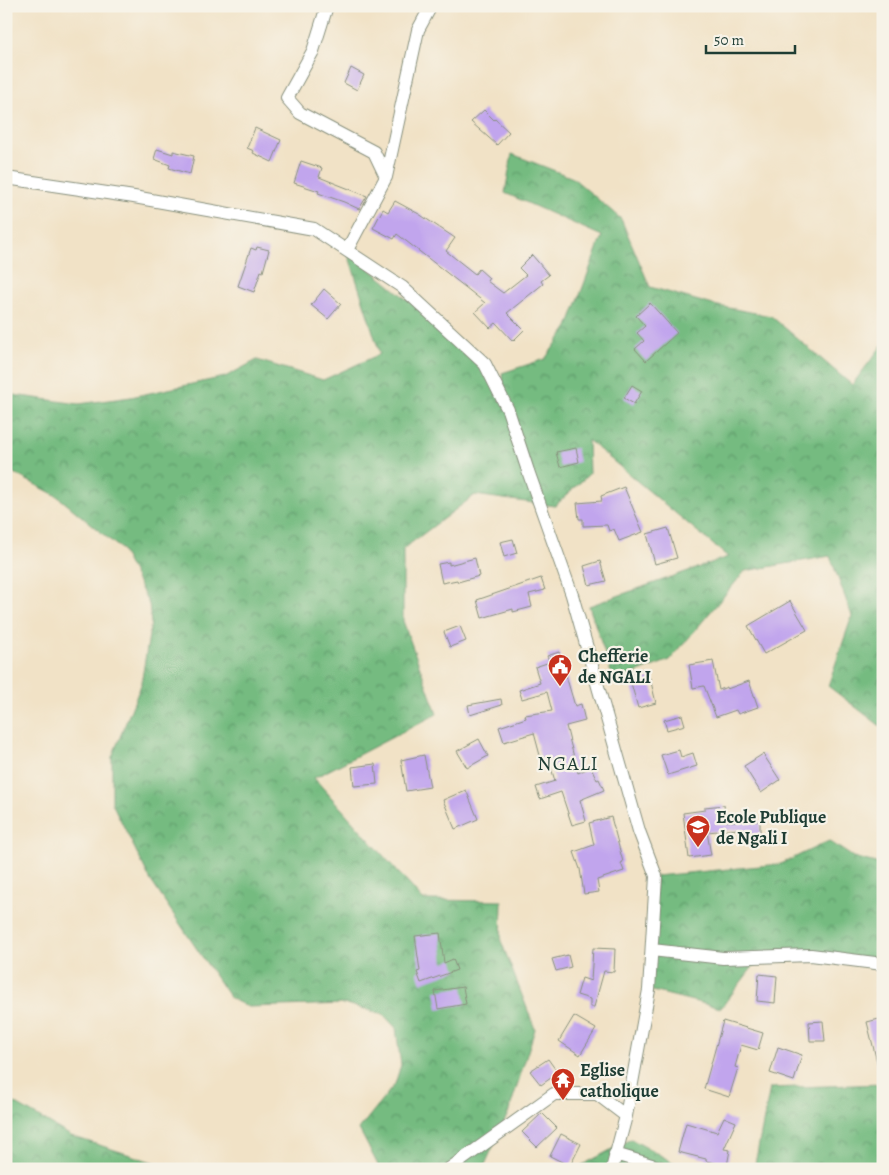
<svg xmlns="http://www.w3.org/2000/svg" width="889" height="1175" font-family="Alegreya,serif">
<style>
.forest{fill:url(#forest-crowns);stroke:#4a7c5a}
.building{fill:#c1a5ed}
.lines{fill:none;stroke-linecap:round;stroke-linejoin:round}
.minor-casing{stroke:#88907d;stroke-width:14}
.minor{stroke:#fff;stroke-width:12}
.labels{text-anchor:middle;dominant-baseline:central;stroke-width:4.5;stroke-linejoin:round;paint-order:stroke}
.poi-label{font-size:18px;font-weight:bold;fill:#1f3d34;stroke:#f7f3e8;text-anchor:start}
.quarter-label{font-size:20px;letter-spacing:1px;fill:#1f3d34;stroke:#f7f3e8}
</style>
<defs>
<pattern id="forest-crowns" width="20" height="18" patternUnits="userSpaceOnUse" patternTransform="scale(1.25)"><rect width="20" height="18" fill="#74bb80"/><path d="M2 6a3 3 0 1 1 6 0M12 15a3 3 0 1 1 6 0" fill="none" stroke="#5f996a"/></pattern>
</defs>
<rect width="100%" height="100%" fill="#f7f3e8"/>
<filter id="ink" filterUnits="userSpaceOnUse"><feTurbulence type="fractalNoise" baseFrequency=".02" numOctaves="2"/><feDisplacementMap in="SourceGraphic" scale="10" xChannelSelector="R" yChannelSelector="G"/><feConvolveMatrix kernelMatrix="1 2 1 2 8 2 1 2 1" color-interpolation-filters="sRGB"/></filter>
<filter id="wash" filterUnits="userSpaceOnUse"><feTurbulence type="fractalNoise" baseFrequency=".0096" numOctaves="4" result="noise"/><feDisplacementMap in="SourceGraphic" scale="20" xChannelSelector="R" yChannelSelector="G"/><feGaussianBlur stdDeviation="1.12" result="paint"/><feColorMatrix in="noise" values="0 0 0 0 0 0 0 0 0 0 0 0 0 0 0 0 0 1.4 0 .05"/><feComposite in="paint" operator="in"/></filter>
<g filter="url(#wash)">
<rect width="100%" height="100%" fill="#f1e2c6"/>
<path class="forest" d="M512,154L573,178L621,219L650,287L713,305L771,316L852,385L883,344V728L828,686L852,616L830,556L745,571L670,660L614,681L589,606L728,557L588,440L589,474L555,506L475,495L403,549V621L437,714L314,778L423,900L502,901L501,941L535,1029L509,1111L483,1169H375L378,1165L359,1129L395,1084L401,1065L396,1028L383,1014L346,1004L248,1007L230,998L151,881L112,803V757L141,685L151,623L149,604L121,549L57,496L6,469V394L79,404L131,397L225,377L257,360L323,380L380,354L347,250L485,364L508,405L502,373L545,359L568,327L602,236L505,193Z
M829,841L853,857L883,865V962L758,960L721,1008L649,990L656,876L781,864Z
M883,1084V1169H754L770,1088Z
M6,1098L71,1136L174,1169H6Z
M631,1139L685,1169H575Z"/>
<g id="blocks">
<path class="building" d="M351,68L364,75L357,90L344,83Z
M484,110L494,120L495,119L509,132L497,145L471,122Z
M255,128L281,140L272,162L253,153L254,151L247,148Z
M157,149L173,154V151L194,156L190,174L169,168L170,165L154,159Z
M301,161L322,168L319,177L367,196L359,209L344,202L318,193L319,191L294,183Z
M395,201L419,214L455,238L446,251L475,274L479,269L489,278L487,281L503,293L526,275L519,268L532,255L549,275L541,281L543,284L507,313L524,330L513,341L496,323L490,328L475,312L485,303L465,287L397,234L394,239L373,228L383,209L388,212Z
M257,247L269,250L263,272L261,271L254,292L238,286L251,248L256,250Z
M324,289L341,304L328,319L311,305Z
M650,303L677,333L646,361L635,349L644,341L637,333L645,326L636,316Z
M632,385L642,391L634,404L624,398Z
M576,448L579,462L560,467L556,452Z
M624,487L643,532L619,541L614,529L609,531L607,525L583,526V519H579L577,503L602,501L601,496Z
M668,528L677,558L655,564L647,534Z
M513,539L517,553L504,557L500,542Z
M475,558L479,576L458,582L457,580L442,583L438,564L449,562V565Z
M600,561L606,581L589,585L584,566Z
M541,578L545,590L529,594L532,607L513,612V609L482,618L477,600Z
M790,601L807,630L764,654L748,626Z
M460,626L466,641L450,647L444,632Z
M559,652L575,706L581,704L585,721L566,726L578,773L591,767L597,780L599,779L604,790L580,800L586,821L572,825L561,792L540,799L536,787L555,781L549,761L542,763L534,733L504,742L499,727L526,718L525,715L552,711L547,692L522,699L519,690L540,683L535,667L550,662L547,656Z
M713,661L719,690L727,687V689L749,681L758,707L738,714L736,710L716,717L704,686L693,688L689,665Z
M650,678L656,703L638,708L631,683Z
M501,699L502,705L470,715L468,705Z
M682,715L685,725L667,730L664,720Z
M479,739L488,756L467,768L457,751Z
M679,750L681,757L693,753L697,766L668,775L661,755Z
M763,754L780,780L761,793L744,766Z
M424,755L430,787L406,791L401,760Z
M375,764L377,784L354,786L352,767Z
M466,790L478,819L455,829L443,800Z
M724,805L726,821H760V841H739V829L707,832L711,855L689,858L683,813L705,810V807Z
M611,817L623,862L621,863L624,871L597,880L599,892L584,894L580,869L574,852L594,845L589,823Z
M440,933L444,963L453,959L457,970L421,983L417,972L420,971L415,936Z
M593,948L615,949L614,972L604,971L594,1007H590V999L577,995L582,978L591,981Z
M568,955L571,967L556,971L552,959Z
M759,974L777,976L775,1003L757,1001Z
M463,987L466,1004L438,1009L435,991Z
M574,1016L596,1029L580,1055L559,1041Z
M883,1018V1070H879L867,1022Z
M723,1021L763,1033L758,1050L741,1045L735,1067L738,1068L729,1097L704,1089Z
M823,1021L825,1041H810L809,1022Z
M778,1047L802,1055L794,1081L770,1073Z
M548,1059L558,1073L541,1085L530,1071Z
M542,1113L557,1128L537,1147L522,1132Z
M724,1117L736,1122L724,1149L730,1150L727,1166L706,1161V1159L678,1152L686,1123L717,1132Z
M561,1134L581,1144L570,1166L550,1156Z"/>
</g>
</g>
<g filter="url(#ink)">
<use href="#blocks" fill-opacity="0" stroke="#88907d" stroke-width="1"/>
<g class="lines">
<defs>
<path id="minor" d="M327,6L313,51L287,98L300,113L374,152L386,177
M6,178L134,197L314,229L402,287L485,364L508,410L528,471L572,595L639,831L656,876L649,990L626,1116L612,1169
M347,250L386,177L418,30L431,6
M652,950L723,958L811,955L883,964
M615,1154L665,1169
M449,1169L554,1094H597L626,1116"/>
</defs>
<use href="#minor" class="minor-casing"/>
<use href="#minor" class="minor"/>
</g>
</g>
<defs>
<symbol id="civic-pin" viewBox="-11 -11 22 30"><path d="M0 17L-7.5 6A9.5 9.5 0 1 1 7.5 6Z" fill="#c8321e" stroke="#f7f3e8"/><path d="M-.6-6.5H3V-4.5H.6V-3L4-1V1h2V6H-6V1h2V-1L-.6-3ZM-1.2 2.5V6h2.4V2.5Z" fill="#fff"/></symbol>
<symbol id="school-pin" viewBox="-11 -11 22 30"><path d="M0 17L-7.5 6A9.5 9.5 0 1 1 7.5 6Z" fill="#c8321e" stroke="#f7f3e8"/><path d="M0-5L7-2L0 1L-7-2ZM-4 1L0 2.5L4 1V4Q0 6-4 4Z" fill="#fff"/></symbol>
<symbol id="temple-pin" viewBox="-11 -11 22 30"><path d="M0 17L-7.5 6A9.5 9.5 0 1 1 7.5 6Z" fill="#c8321e" stroke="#f7f3e8"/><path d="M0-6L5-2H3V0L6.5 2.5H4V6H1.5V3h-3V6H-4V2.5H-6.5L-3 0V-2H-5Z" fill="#fff"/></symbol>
</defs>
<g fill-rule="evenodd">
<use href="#civic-pin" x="546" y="652" width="28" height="38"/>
<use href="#school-pin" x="684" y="813" width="28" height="38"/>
<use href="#temple-pin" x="549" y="1066" width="28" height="38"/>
</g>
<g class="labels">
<g class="poi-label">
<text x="578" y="656">Chefferie<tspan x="578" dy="21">de NGALI</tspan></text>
<text x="716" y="817">Ecole Publique<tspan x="716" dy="21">de Ngali I</tspan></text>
<text x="580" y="1070">Eglise<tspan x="580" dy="21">catholique</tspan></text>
</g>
<g class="quarter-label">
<text x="568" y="763">NGALI</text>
</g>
</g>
<rect width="889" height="1175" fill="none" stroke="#f7f3e8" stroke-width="25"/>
<path d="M706 45v8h89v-8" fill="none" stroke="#1f3d34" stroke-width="2.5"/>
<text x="714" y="45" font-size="15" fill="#1f3d34" stroke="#f7f3e8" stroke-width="4" paint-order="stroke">50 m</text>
</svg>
